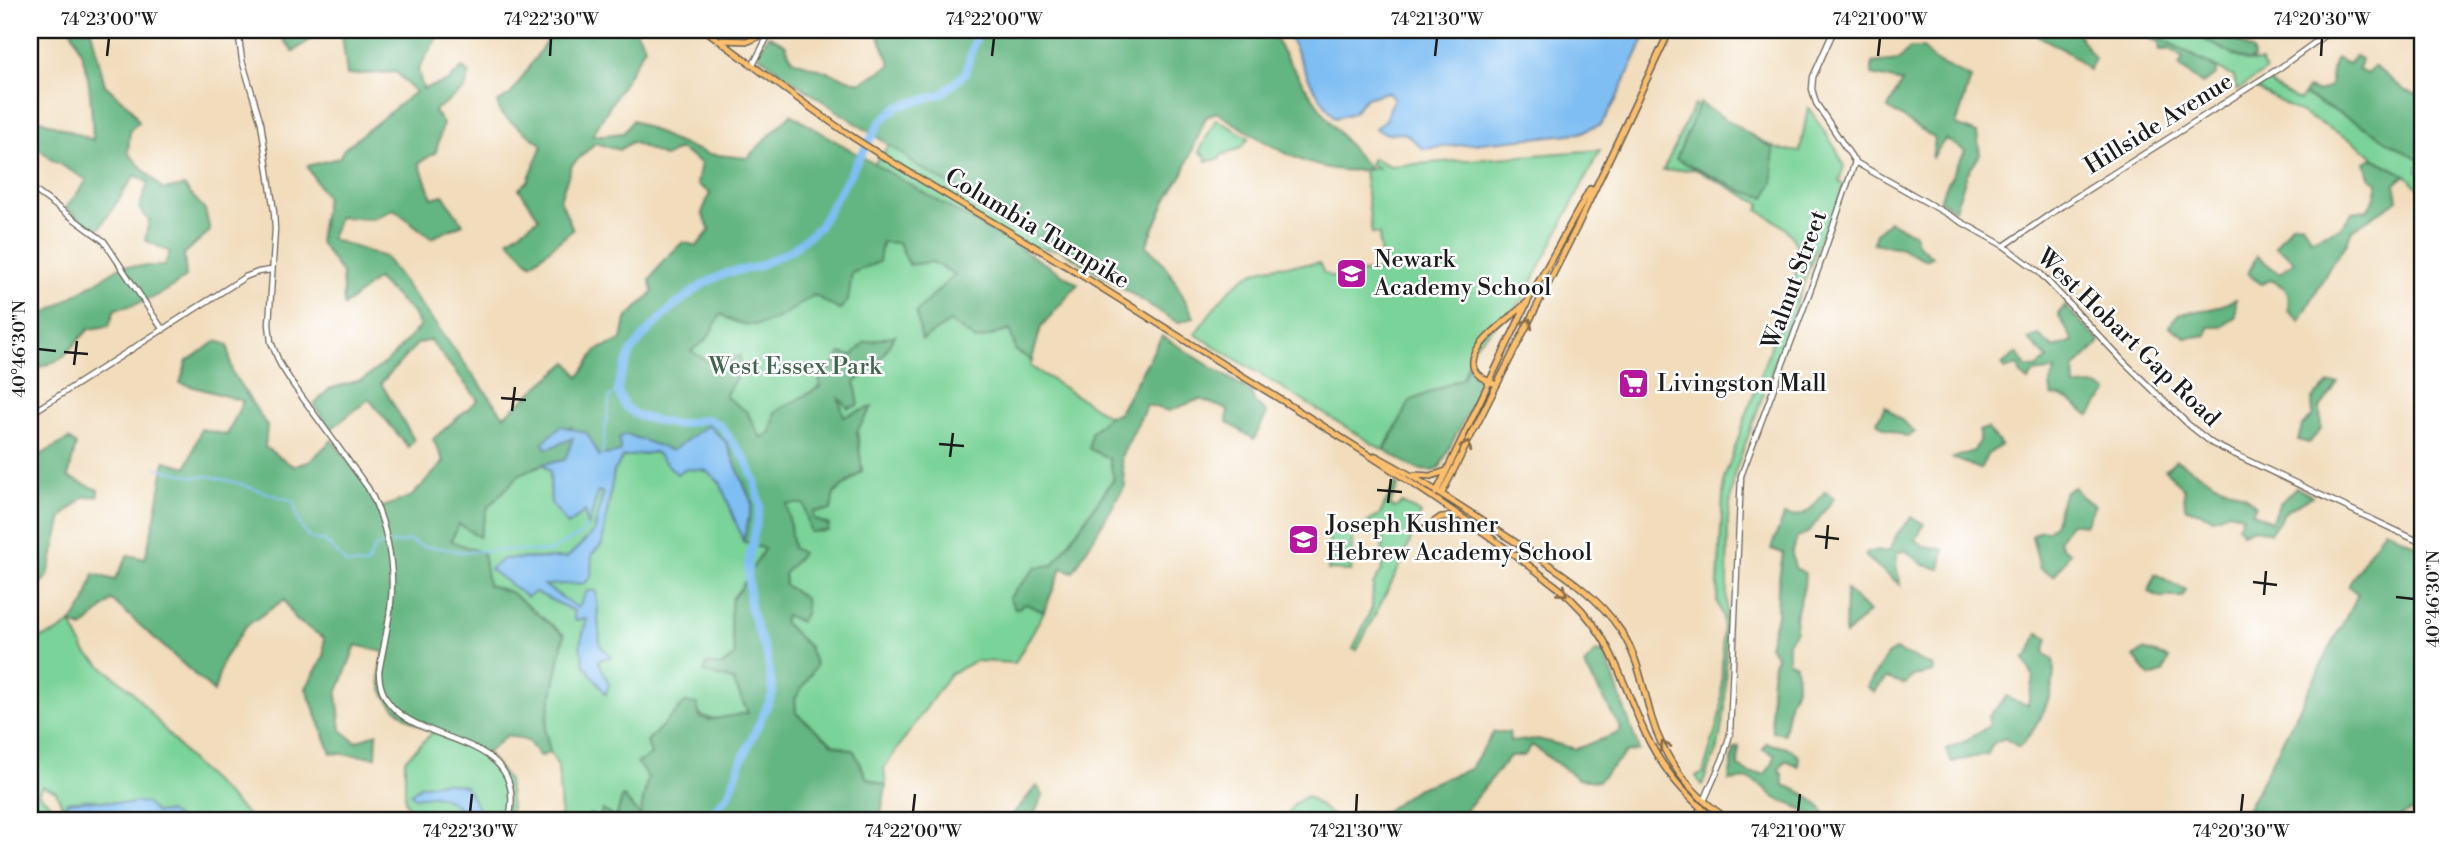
<svg xmlns="http://www.w3.org/2000/svg" width="2452" height="850" font-family="'Libre Bodoni',serif">
<style>
.green{fill:#7ad399;stroke:#4b785a;stroke-width:2}
.forest{fill:#63b581;stroke:#40684e;stroke-width:2}
.water{fill:#7fbef3;stroke:#4e6d88;stroke-width:2}
.lines{fill:none;stroke-linecap:round;stroke-linejoin:round}
.stream{stroke:#7fbef3;stroke-width:2}
.river{stroke:#7fbef3;stroke-width:8}
.minor-casing{stroke:#675f54;stroke-width:7}
.major-casing{stroke:#675f54;stroke-width:8}
.minor{stroke:#fff;stroke-width:4.5}
.major{stroke:#fabe6d;stroke-width:5}
.oneway{stroke:#8b6d44}
.ticks{fill:none;stroke:#1c1c1c;stroke-width:2.5}
.labels{text-anchor:middle;dominant-baseline:central;stroke-width:5;stroke-linejoin:round;paint-order:stroke}
.street-label{font-size:24px;fill:#1c1c1c;stroke:#fff}
.poi-label{font-size:24px;fill:#1c1c1c;stroke:#fff;text-anchor:start}
.park-label{font-size:24px;fill:#42654e;stroke:#fff}
.neatline{fill:none;stroke:#1c1c1c;stroke-width:2.5}
.ticks-label{font-size:18px;text-anchor:middle;fill:#1c1c1c}
</style>
<rect width="100%" height="100%" fill="#fff"/>
<filter id="ink" filterUnits="userSpaceOnUse"><feTurbulence type="fractalNoise" baseFrequency=".0143" numOctaves="2"/><feDisplacementMap in="SourceGraphic" scale="14" xChannelSelector="R" yChannelSelector="G"/><feConvolveMatrix kernelMatrix="1 2 1 2 8 2 1 2 1" color-interpolation-filters="sRGB"/></filter>
<filter id="wash" filterUnits="userSpaceOnUse"><feTurbulence type="fractalNoise" baseFrequency=".00686" numOctaves="4" result="noise"/><feDisplacementMap in="SourceGraphic" scale="28" xChannelSelector="R" yChannelSelector="G"/><feGaussianBlur stdDeviation="1.57" result="paint"/><feColorMatrix in="noise" values="0 0 0 0 0 0 0 0 0 0 0 0 0 0 0 0 0 1.4 0 .05"/><feComposite in="paint" operator="in"/></filter>
<g filter="url(#wash)">
<rect width="100%" height="100%" fill="#f1dcbb"/>
<path class="green" d="M1254,30L1056,250L1026,246L953,324L977,340L1011,330L1016,351L1032,360L1030,366L1108,416L1091,433L1109,458L1114,478L1026,604L1044,612L1015,663L975,661L950,674L884,768L886,786L867,778L854,751L833,744L796,713L795,699L809,647L783,622L786,615L805,599L785,585L784,574L793,548L786,503L804,504L814,519L813,512L862,471L857,431L768,520L688,422L682,327L868,172L907,122Z
M2158,30H2186L2247,62H2261L2266,71L2237,90L2234,77L2164,40Z
M2268,80L2274,87L2300,101L2304,95L2365,127L2420,161L2417,171L2422,174V189L2415,185L2406,175L2373,158V156L2351,140L2255,88Z
M1694,105L1777,149L1800,152L1808,107L1836,149L1844,166L1839,182L1844,185L1825,237L1821,235L1734,475L1728,520L1725,709L1718,746L1702,785L1696,776L1703,774L1721,711L1723,617L1717,601L1724,479L1800,262C1797,232 1782,224 1758,210L1761,204L1695,169L1663,171Z
M1216,119L1249,138L1241,148L1220,156V159L1206,161L1205,155L1199,152Z
M1600,150L1523,300L1474,346L1462,378L1410,402L1383,450L1195,334C1212,311 1231,280 1260,270C1275,264 1303,265 1320,263L1323,272L1332,277L1382,270L1379,234H1372L1364,170L1378,168L1370,164L1373,158L1390,166Z
M655,452L677,474C690,464 711,469 720,483C731,500 736,523 743,541L764,549L741,588L732,599L730,618L735,655L721,666L705,672L733,680L748,713C716,718 710,727 686,702L672,718L652,755L640,817L622,797L616,818L603,810L599,820L590,814L589,820H558L561,813L558,766L550,752L545,730L564,635L510,592L488,585L451,541L459,524L479,537L488,507L520,474L543,464L550,471L551,503L585,510L587,526L598,491L603,493L594,532L567,558L503,559L535,591L587,618L580,645L609,684L598,660L610,657L600,645L596,591L578,608L542,584L585,583L592,554L602,544L614,471L623,457Z
M1395,484L1398,486L1389,506L1395,508L1402,503L1421,514L1400,566L1357,650L1353,649L1372,608L1373,585L1382,570L1383,535C1377,529 1369,533 1367,523L1380,514Z
M1330,527L1353,528L1351,571L1328,570Z
M71,623L85,652L132,691L192,762L253,820H180L168,812L156,813L149,807L132,803L129,804L90,800L67,802L65,809L72,820H68L56,791L42,786L38,793L51,805L55,819H35L30,812V641L56,633Z
M433,732L487,753L508,781L511,809L508,820H409L412,815L405,800V760Z
M1307,796L1338,820H1284L1294,804Z"/>
<path class="forest" d="M71,30H91L105,85L131,108L139,122L130,130L128,153L163,190L184,186L205,210L210,231L184,254L186,277C165,294 142,305 115,309L109,326L89,329L61,359L30,371V323L122,266H164L170,252L145,240L149,221L139,208L148,183L135,175L97,232L66,208L87,180L52,160L30,140V116L93,140C91,98 91,67 71,30Z
M283,30H323L293,52L281,36Z
M331,30H446L436,39L418,70L423,89L449,81L462,68L470,73L465,89L434,111L443,124L436,152L419,163L432,198L443,195L463,224L431,238L394,209L373,219L339,217L331,239L385,257L504,416L568,362L579,377L597,350L622,340L626,319L653,292L650,280L663,261L683,242L697,246L710,230L702,213L710,193L697,184L701,163L679,149L665,157L632,142L619,150L595,143L572,165L560,199L573,230L531,264L508,240L539,218L519,189L528,181L542,145L501,114L497,103L511,94L554,30H636L645,47L592,136L623,133L633,120L674,141L708,154L747,158L791,114C886,173 984,225 1078,284L1041,327L1032,360L1016,351L1010,330L976,340L950,322L922,340L916,312L955,274L932,262L909,265L899,243L882,242L879,262L852,273L848,301L839,310L814,295C783,315 757,340 721,314L707,339L691,351L713,364L740,356L739,373L725,396L747,412L761,438L771,432L775,412L820,387L819,368L830,371L841,353L852,356L864,343L895,335L880,360L855,383L859,405L848,408L838,397L844,416L872,407L857,431L862,471L834,493L831,510L814,512V519L829,525L828,531L810,532L804,504H787L793,548L802,553L784,574L785,585L805,599L806,612L800,622L786,615L783,622L809,647L816,666L795,699L796,713L833,744L854,751L867,778L886,786L880,820H599L602,810L616,818L623,796L640,816L648,777L637,763L651,755L647,741L686,702L697,704L700,717L709,720L748,713L733,680L704,672L707,664L721,666L735,655L730,618L732,599L741,588L764,549L743,541L752,503L726,442L672,451L626,434L621,452L599,456L571,427L547,449L574,437L565,460L543,464L520,474L488,507L479,537L459,524L451,541L483,553L488,585L510,592L564,635L545,730L550,752L540,757L528,741L507,735L487,753C456,741 382,720 380,679C380,670 383,660 384,652L356,645L337,694L341,730L356,742L377,733L376,757L331,753L306,688L324,656V638L296,620L284,600L246,626L223,660L214,692L112,600L82,628L71,623L85,603L94,574L115,580L128,555L145,559L155,517L165,461L187,467L201,429L227,435L243,401L180,383L187,361L217,341L228,345L232,372L267,426L265,447L293,466L309,462L332,440L368,488L378,509L412,496L444,462L433,439L478,400L430,340L417,344L381,383L414,440L408,447L369,399L331,429L314,405L329,389L364,379L392,357L420,326L412,312L377,279L344,306L342,274L319,241L326,198L307,166L339,158L344,149L415,92L396,72L347,75L342,35Z
M876,30H1270C1299,80 1330,127 1370,169C1312,179 1263,140 1216,112L1206,117L1183,173L1166,200L1146,246C1169,264 1180,291 1194,317L1178,323L1071,256L911,162L904,155L803,88L758,55L768,35L785,44L792,60L860,83L891,65Z
M2028,30H2075L2095,58L2089,71C2072,51 2050,43 2028,30Z
M2139,30H2158L2164,40L2217,69L2216,75L2202,84L2179,66L2183,58L2169,49L2160,51L2159,42L2141,35Z
M2186,30H2220L2253,51L2254,59L2248,62Z
M1910,48H1923L1935,61L1971,78L1956,125L1977,133L1980,155L1967,174L1955,209L1939,200L1965,151L1945,139L1932,159L1935,139L1888,108L1902,82L1872,75V63L1899,60Z
M2355,56L2361,59L2358,70L2367,74L2374,66L2404,90L2422,96V158L2420,161L2365,127L2304,95L2308,88L2318,92L2329,87C2333,77 2330,68 2336,58L2348,64Z
M1700,103L1773,149V183L1765,197L1745,192L1676,159Z
M2373,158L2406,175L2395,184L2398,200L2352,230L2346,245L2332,263L2300,321L2288,310C2290,291 2289,289 2271,280L2261,284L2248,273L2257,256L2279,273L2294,262L2287,254L2275,247L2291,224L2302,223L2311,239L2340,228L2352,212L2367,210L2375,197L2378,183L2369,177L2365,162Z
M1889,221L1915,234L1916,242L1932,257L1926,260L1901,248L1873,243L1876,233Z
M2236,299V316L2222,327H2209L2207,335L2187,338L2169,326L2179,314L2215,308Z
M2065,306L2100,342L2074,369L2075,387C2088,384 2099,383 2108,393L2097,405L2090,416C2077,408 2069,395 2052,396L2050,386L2055,370L2034,373L2028,381L2021,375L2018,365L2005,370L2002,364L2017,353L2026,367L2036,368L2048,359L2028,339L2039,335L2054,348L2073,341L2058,314Z
M1162,336L1251,392L1255,403L1267,413L1254,439L1227,422L1228,410L1200,399L1169,411L1147,405L1121,457L1125,486L1073,572L1062,568L1044,612L1026,604L1015,609L1009,598L1036,567L1053,565L1114,479L1109,458L1089,449L1091,433L1108,416L1118,414Z
M1469,365L1482,383L1439,469C1420,477 1402,460 1385,450L1410,401L1462,378Z
M2338,383L2320,408L2321,429L2309,443L2298,440L2302,426L2313,415L2312,399L2329,384Z
M1885,406L1915,432L1908,437L1884,428L1877,422Z
M1987,428L2001,445L1987,455L1980,469L1953,458L1974,451L1979,441V431Z
M69,439L76,445L68,477L98,490V496L84,497L62,517L48,576L30,593V477L36,472L30,461Z
M2176,460L2216,483L2244,495L2256,506L2252,512L2271,522L2279,504L2296,487L2312,496L2285,512L2270,533L2254,528L2242,533L2238,526L2243,516L2229,512L2213,518L2185,507L2184,489L2165,470Z
M2074,487L2083,498L2095,505L2085,525L2070,523L2059,540L2062,548L2070,553L2054,576L2040,569L2032,536L2041,530L2047,531L2054,525L2065,491Z
M1825,491L1834,498L1809,532L1797,538L1792,554L1795,568L1805,573L1804,587L1795,618L1796,631L1788,642V661L1796,665L1797,686L1790,700L1784,734L1772,732C1771,709 1769,677 1776,656L1769,645L1777,615L1778,585L1783,553L1771,549C1774,536 1781,528 1784,515C1805,520 1814,507 1825,491Z
M1912,517L1924,524L1916,540L1924,546L1944,549L1940,569L1924,565L1905,550L1897,553L1896,565L1900,585L1865,556L1867,552L1889,551L1897,534Z
M2384,529L2422,548V807L2401,815L2396,820H2242L2358,594L2348,586Z
M2155,574L2186,590L2182,597H2160L2149,592Z
M1846,589L1869,612L1845,635Z
M2038,633L2048,638L2044,653L2053,659C2058,688 2040,727 2019,747L2004,738L1992,744L1988,754L1952,762L1946,749L1966,741L1990,725L1988,717L2007,696L2012,700L2028,705L2033,676L2024,659L2030,653Z
M1895,650L1933,666L1934,672L1913,676L1905,684L1886,678L1874,692L1867,687L1887,655Z
M2143,650L2169,658L2163,673L2150,677L2134,657Z
M1596,652L1605,654L1639,750L1626,753L1598,781L1578,779L1532,745L1524,756H1510L1458,820H1354L1358,811L1380,815L1416,789L1470,769L1494,732H1509L1510,742L1538,739L1576,749L1616,734L1621,729L1584,665Z
M1766,743L1791,749L1799,757L1798,766L1786,760L1779,769L1783,776V785C1799,789 1823,804 1829,820H1820L1799,808L1775,798L1765,788L1749,779L1729,781L1734,749L1739,747L1738,767L1749,773L1765,774L1773,763L1775,755L1763,749Z
M1037,786L1043,795L1031,820H1008Z"/>
<path class="water" d="M1286,30H1648L1615,102L1606,117L1600,125L1580,133L1423,149L1405,133L1388,134L1377,130L1375,128L1385,121L1394,98L1387,92L1366,98L1353,113L1335,118L1313,87Z
M708,425L726,442L752,504L743,541L720,482L705,470L684,469L677,474L655,452L623,457L614,471L602,544L592,554L591,577L585,583L544,585L578,608L587,591H596L600,645L611,657L598,660L609,684L606,694L584,664L580,645L587,619L574,620V611L535,592L527,597L490,569L503,559L567,558L594,532L603,493L598,491L588,528L585,511L568,525L551,503L550,471L543,464L565,460L573,438L547,449L542,443L561,426L587,433L599,456L621,452L619,438L626,434L672,451Z
M442,782L465,786L477,806L479,820H466C461,806 447,795 431,796C425,796 420,798 414,797L411,793L420,786Z
M90,800L129,804L136,802L146,803L156,813L168,812L180,820H72L65,809L67,802Z"/>
<g class="lines">
<path class="stream" d="M286,39L299,30
M602,456L610,396L618,391
M157,468L195,477L208,476L234,482L295,502C295,515 302,538 317,540C319,541 321,539 322,540C327,542 344,559 346,564L367,565L375,547L383,545
M391,543H402L407,540L425,547L442,548L462,552L508,550L549,552L580,535L587,526"/>
<path class="river" d="M705,820L729,794L741,762L773,693L767,656L750,608L748,564L760,506L755,481L745,459L720,425L708,419L675,425L638,416L625,407L618,391L620,378L631,352L648,331L674,306L702,285L726,273L757,267L793,249L819,227L881,121L897,107L942,94L965,74L978,30"/>
</g>
</g>
<g filter="url(#ink)">
<g class="lines">
<defs>
<path id="minor" d="M238,30L242,60L261,123L274,212L275,229L269,324L271,342L280,364L294,386L368,488C386,520 395,565 391,601C389,625 383,648 379,672C380,756 533,717 509,820
M1834,30L1813,77L1812,89L1816,103L1855,162L2004,246L2038,271L2122,360L2189,425L2213,444L2422,543
M753,65L770,32
M30,187L104,241L163,330
M2004,246L2062,206L2281,67L2332,30
M30,414L245,277L258,272L271,270
M1704,801L1723,758L1730,734L1741,476L1819,267L1855,162"/>
<path id="major" d="M705,30C754,66 803,104 854,138C916,178 981,215 1045,253C1108,291 1171,332 1234,371C1344,438 1454,507 1556,586C1612,630 1618,675 1646,735C1662,768 1687,798 1716,820
M720,40L749,41L770,31
M1493,383C1440,364 1506,323 1525,304
M1376,456C1423,481 1468,511 1512,540C1552,567 1594,590 1621,631C1638,657 1643,687 1651,716C1663,759 1692,796 1729,820
M1415,475L1431,476L1446,471
M1436,493L1529,299L1590,189
M1441,495L1576,229L1670,30
M1425,528L1441,517H1456
M1695,820L1701,807"/>
</defs>
<use href="#minor" class="minor-casing"/>
<use href="#major" class="major-casing"/>
<use href="#minor" class="minor"/>
<use href="#major" class="major"/>
</g>
<defs><path id="oneway-chevron" d="M-2-3.5L2.5 0L-2 3.5" fill="none" stroke-width="1.6" stroke-linecap="round" stroke-linejoin="round" transform="scale(1.75)"/></defs>
<g class="oneway">
<use href="#oneway-chevron" transform="translate(1528 323) rotate(-63)"/>
<use href="#oneway-chevron" transform="translate(1467 446) rotate(-63)"/>
<use href="#oneway-chevron" transform="translate(1563 592) rotate(40)"/>
<use href="#oneway-chevron" transform="translate(1664 746) rotate(-116)"/>
</g>
</g>
<path class="ticks" d="M107,56L109,38M550,56L551,38M992,56L994,38M1435,56L1437,38M1878,56L1880,38M2321,56L2322,38M38,349L56,351M64,352L88,354M74,365L77,341M501,398L526,400M512,411L515,387M939,444L964,446M950,457L953,433M1377,490L1402,492M1388,503L1391,479M1815,536L1839,539M1826,549L1828,525M2253,582L2277,585M2264,595L2266,571M2396,597L2414,599M470,812L472,794M913,812L915,794M1356,812L1357,794M1798,812L1800,794M2241,812L2243,794"/>
<defs>
<symbol id="school-square" viewBox="-11 -11 22 22"><rect x="-9" y="-9" width="18" height="18" rx="4" fill="#b5179e" stroke="#fff"/><path d="M0-5L7-2L0 1L-7-2ZM-4 1L0 2.5L4 1V4Q0 6-4 4Z" fill="#fff"/></symbol>
<symbol id="supermarket-square" viewBox="-11 -11 22 22"><rect x="-9" y="-9" width="18" height="18" rx="4" fill="#b5179e" stroke="#fff"/><path d="M-6-5.5h2.5l.6 2H6L4.5 2H-2.5L-4.4-4H-6ZM-1.5 3.2a1.3 1.3 0 1 0 .1 0ZM3 3.2a1.3 1.3 0 1 0 .1 0Z" fill="#fff"/></symbol>
</defs>
<g fill-rule="evenodd">
<use href="#school-square" x="1334" y="256" width="35" height="35"/>
<use href="#supermarket-square" x="1616" y="366" width="35" height="35"/>
<use href="#school-square" x="1286" y="522" width="35" height="35"/>
</g>
<g class="labels">
<g class="street-label">
<text transform="translate(2159 124) rotate(-32)">Hillside Avenue</text>
<text transform="translate(1037 229) rotate(31)">Columbia Turnpike</text>
<text transform="translate(1795 280) rotate(-70)">Walnut Street</text>
<text transform="translate(2128 338) rotate(44)">West Hobart Gap Road</text>
</g>
<g class="poi-label">
<text x="1374" y="260">Newark<tspan x="1374" dy="28">Academy School</tspan></text>
<text x="1657" y="384">Livingston Mall</text>
<text x="1326" y="525">Joseph Kushner<tspan x="1326" dy="28">Hebrew Academy School</tspan></text>
</g>
<g class="park-label">
<text x="795" y="367">West Essex Park</text>
</g>
</g>
<rect width="2452" height="850" fill="none" stroke="#fff" stroke-width="77"/>
<rect x="38" y="38" width="2376" height="774" class="neatline"/>
<g class="ticks-label">
<text x="109" y="25">74°23'00"W</text>
<text x="551" y="25">74°22'30"W</text>
<text x="994" y="25">74°22'00"W</text>
<text x="1437" y="25">74°21'30"W</text>
<text x="1880" y="25">74°21'00"W</text>
<text x="2322" y="25">74°20'30"W</text>
<text transform="translate(19 349) rotate(-90)" y="6">40°46'30"N</text>
<text transform="translate(2433 599) rotate(-90)" y="6">40°46'30"N</text>
<text x="470" y="837">74°22'30"W</text>
<text x="913" y="837">74°22'00"W</text>
<text x="1356" y="837">74°21'30"W</text>
<text x="1798" y="837">74°21'00"W</text>
<text x="2241" y="837">74°20'30"W</text>
</g>
</svg>
